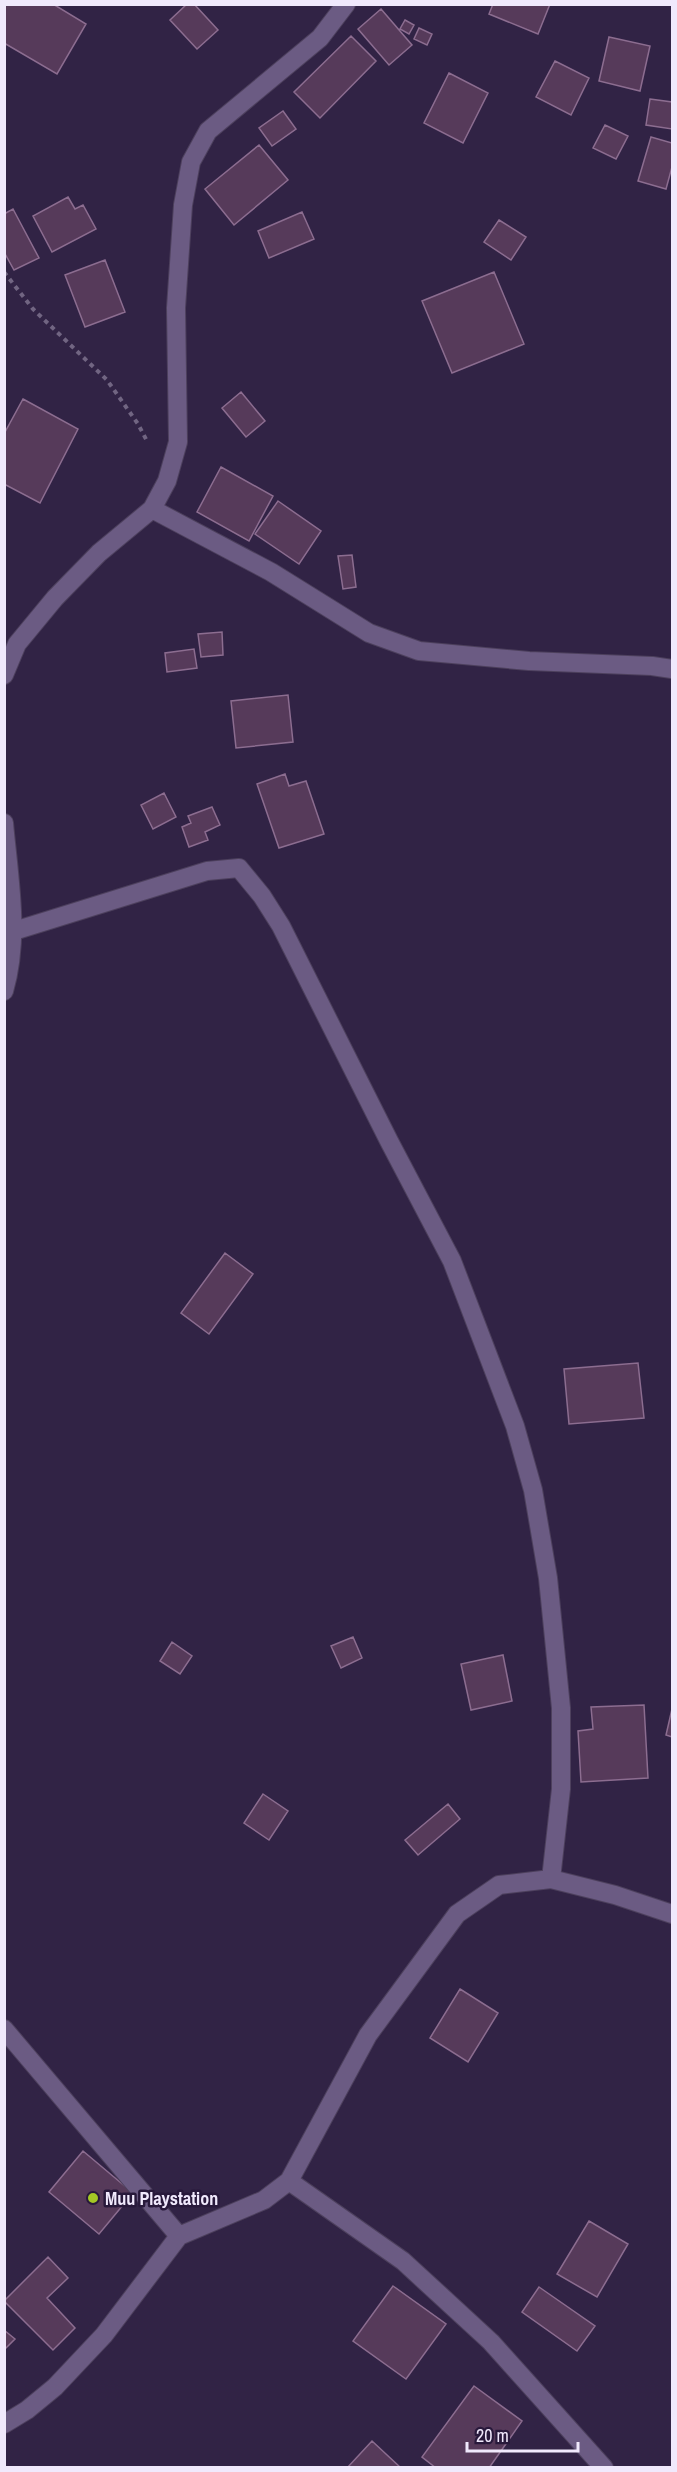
<svg xmlns="http://www.w3.org/2000/svg" width="677" height="2472" font-family="'Archivo Narrow',sans-serif">
<style>
.building{fill:#563a5a;stroke:#8c6d90;stroke-width:1.5}
.lines{fill:none;stroke-linecap:round;stroke-linejoin:round}
.minor-casing{stroke:#4d405d;stroke-width:20}
.path{stroke:#716582;stroke-width:4;stroke-dasharray:4.5 4.5;stroke-linecap:butt}
.minor{stroke:#6b5b83;stroke-width:18}
.poi-dot{fill:#a4c825;stroke:#28193b;stroke-width:2}
.labels{text-anchor:middle;dominant-baseline:central;stroke-width:5;stroke-linejoin:round;paint-order:stroke}
.poi-label{font-size:18px;font-weight:bold;fill:#f0e9fc;stroke:#28193b;text-anchor:start}
</style>
<rect width="100%" height="100%" fill="#312345"/>
<path class="building" d="M4,4H53L86,24L57,74L4,43Z
M187,4H194L218,30L197,49L170,20Z
M493,4H550L538,34L489,14Z
M381,9L412,45L389,65L358,29Z
M405,20L414,25L409,34L400,29Z
M419,28L432,34L427,45L414,39Z
M351,36L376,61L320,118L294,92Z
M609,37L650,46L640,91L599,81Z
M555,61L589,78L571,115L536,97Z
M449,73L488,93L463,143L424,123Z
M650,99L672,102V129L646,125Z
M283,111L296,129L272,146L259,128Z
M605,125L628,136L616,159L593,148Z
M651,137L672,143V167L666,189L638,181Z
M259,145L288,180L234,225L205,189Z
M68,197L75,209L83,205L96,229L52,252L33,216Z
M13,209L39,258L14,270L4,252V214Z
M302,212L314,239L269,258L258,231Z
M499,220L526,237L511,260L484,242Z
M105,260L125,312L85,327L65,275Z
M494,272L524,344L452,373L422,301Z
M241,392L265,421L246,437L222,408Z
M23,399L78,429L40,503L4,484V434Z
M221,467L273,496L249,541L197,512Z
M278,501L321,531L299,564L255,534Z
M352,555L356,587L343,589L338,556Z
M222,632L223,655L201,657L198,634Z
M194,649L197,668L167,672L165,653Z
M288,695L293,742L236,748L231,701Z
M285,774L289,786L306,781L324,834L279,848L257,784Z
M164,793L176,817L153,829L141,805Z
M212,807L220,825L205,832L208,840L189,847L182,827L191,823L188,816Z
M225,1253L253,1274L209,1334L181,1313Z
M638,1363L644,1418L569,1424L564,1369Z
M353,1637L362,1658L341,1668L331,1646Z
M172,1642L192,1656L180,1674L160,1661Z
M503,1655L512,1701L471,1710L461,1664Z
M644,1705L648,1778L581,1782L578,1731L593,1729L591,1707Z
M672,1709V1737L666,1735Z
M263,1794L288,1811L269,1840L244,1823Z
M448,1804L460,1819L418,1855L405,1840Z
M460,1989L498,2013L468,2062L430,2038Z
M83,2151L133,2193L99,2234L49,2192Z
M589,2221L628,2244L597,2297L557,2274Z
M48,2257L68,2278L47,2298L75,2328L53,2350L4,2301Z
M393,2286L446,2324L406,2379L353,2341Z
M539,2287L595,2326L577,2351L522,2312Z
M4,2330L15,2339L4,2350Z
M474,2386L522,2421L489,2468H436L422,2457Z
M372,2441L401,2468H347Z"/>
<g class="lines">
<defs>
<path id="minor" d="M152,509L271,572L369,633L419,651L529,661L652,666L672,669
M4,675L17,644L55,598L99,553L152,509L167,481L178,442L176,308L183,205L191,162L208,131L320,38L346,4
M4,823C9,879 20,936 4,991
M14,931L207,871L239,868L262,896L281,926L389,1141L452,1261L515,1426L533,1490L548,1578L561,1708V1789L551,1879
M4,2029L179,2236
M289,2181L403,2261L491,2342L604,2468
M4,2424L27,2410L55,2387L104,2335L179,2236L264,2200L289,2181L368,2035L457,1914L499,1885L551,1879L615,1895L672,1914"/>
</defs>
<use href="#minor" class="minor-casing"/>
<path class="path" d="M4,272L33,309L107,380L138,424L148,443"/>
<use href="#minor" class="minor"/>
</g>
<circle class="poi-dot" cx="93" cy="2198" r="6"/>
<g class="labels">
<g class="poi-label">
<text x="105" y="2198">Muu Playstation</text>
</g>
</g>
<rect width="677" height="2472" fill="none" stroke="#f0e9fc" stroke-width="12"/>
<path d="M467 2442v9h111v-9" fill="none" stroke="#f0e9fc" stroke-width="3"/>
<text x="476" y="2442" font-size="18" fill="#f0e9fc" stroke="#28193b" stroke-width="4.5" paint-order="stroke">20 m</text>
</svg>
